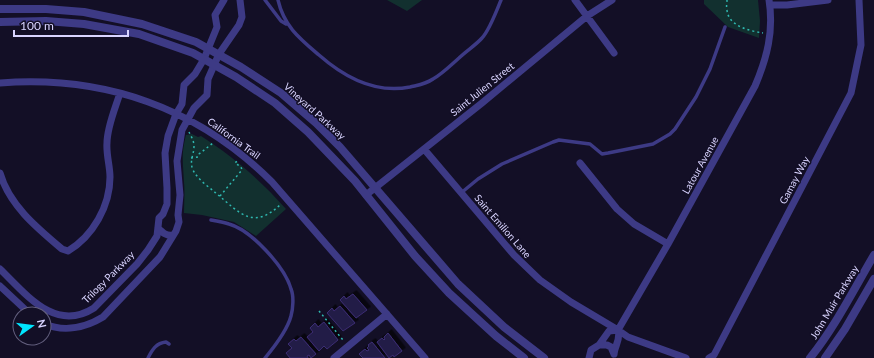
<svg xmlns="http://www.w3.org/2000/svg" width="874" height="358" font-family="Lato,sans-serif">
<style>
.green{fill:#12302f}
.building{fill:#241b47;stroke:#3b2d73;filter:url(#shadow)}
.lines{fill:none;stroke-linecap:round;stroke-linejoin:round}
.path{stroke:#2fb8b0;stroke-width:1.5;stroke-dasharray:2 3;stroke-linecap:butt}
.service{stroke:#3d3a85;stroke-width:3.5}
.minor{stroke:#3d3a85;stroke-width:7}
.tertiary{stroke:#3d3a85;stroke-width:8}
.labels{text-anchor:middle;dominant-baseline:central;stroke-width:3;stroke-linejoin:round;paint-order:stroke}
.street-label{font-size:10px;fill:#d9d4ff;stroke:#130f26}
</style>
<defs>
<filter id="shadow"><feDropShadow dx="3.5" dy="-3.5" stdDeviation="0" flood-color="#0009"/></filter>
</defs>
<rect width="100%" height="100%" fill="#130f26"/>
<path class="green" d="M387,0H422L407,11Z
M704,0H758L760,21L759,38L728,27L704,4Z
M192,134L198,137L201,136C234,157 260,180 286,209L256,236L234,222L202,215L184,213C184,203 185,192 184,182C183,162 181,155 186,135Z"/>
<path class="building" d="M353,294L367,310L356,318L340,300L344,296L346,299Z
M340,306L355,323L343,331L327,313L332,308L334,311Z
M324,322L338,340L327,349L324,346L319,351L307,337L313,332L310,328L315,323L318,327Z
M388,333L402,351L394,357L393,355L389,358L377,342L382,338L384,340L385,339L384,337Z
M301,337L316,354L311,358L309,355L307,356L308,358H290L286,353L292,348L288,344L294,339L296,341Z
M372,342L385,358H363L359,354L365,349L367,351L369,350L367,348L369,346L368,345Z"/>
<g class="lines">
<path class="path" d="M727,0C727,3 726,7 727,10C728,26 750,31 763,33
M189,132C191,136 194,141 194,146C194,155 189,161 193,170C198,180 209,187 217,194C240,213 253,231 281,204
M191,158L198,157L199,154L213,143
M220,196L242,170L241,167L235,163L238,160
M319,311L343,340"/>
<path class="service" d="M265,0L281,21L286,24
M278,0C284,26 299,38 319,55C344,77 375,94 410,87C418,85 426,84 433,79C442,74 451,65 459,58C466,51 476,45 482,38C489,31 497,10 501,0
M461,193L478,179L502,164L553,142L559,140L590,144L602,154L608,153L653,144L670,134L675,129L696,97L710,69L725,27
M211,220C217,221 223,222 229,224C251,230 285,267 291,289C294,296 293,309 291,316C287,331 275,346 265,358
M148,358C152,350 156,343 166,342L169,344"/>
<path class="minor" d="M575,0L614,53
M770,5H787L828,0
M0,83C105,75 198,108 272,182L425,358
M424,149L514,255L540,280L571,302L618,330L628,337L686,358
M580,163L617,209L634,224L668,244
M0,173C9,205 37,228 62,249L68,251C93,236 110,206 110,177C110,166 106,154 107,143C107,127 115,109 120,93
M366,195L482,103L587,16L612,0
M158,228C163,233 166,236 173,235
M0,269C26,294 55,333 94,308L137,264L148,250L157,236L159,218L163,214L167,204V188L165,153L168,136L176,114L182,104L184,85L195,74L204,59L217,27L215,15L224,0
M0,286L30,314
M44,324C64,332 85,328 103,317L160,257L176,231L179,222L178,215L180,195L177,161L182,130L194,108L207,95L208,79L219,54L239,25L242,17L240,0
M599,345H607L611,347L614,354
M614,354C615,345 621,339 618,330L668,244L755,86C767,58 774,31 769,0
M334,358L387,314
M589,358L591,350L599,345L609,331L618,330
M709,358L714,355L851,93L861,45L859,0"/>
<path class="tertiary" d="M0,9H46L84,12L142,24L196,42L241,67L281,93L316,123L340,147L458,284L504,327L544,358
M0,22L46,21L84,24L139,34L193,53L236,77L275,103L308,132L355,181L415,256L449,293L496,336L524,358
M810,358C835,327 854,289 874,255
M825,358L845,329L874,279"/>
</g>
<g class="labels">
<g class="street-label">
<text transform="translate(482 89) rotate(-39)">Saint Julien Street</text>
<text transform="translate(315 111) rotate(42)">Vineyard Parkway</text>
<text transform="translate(234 138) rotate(36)">California Trail</text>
<text transform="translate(700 165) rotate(-61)">Latour Avenue</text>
<text transform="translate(794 180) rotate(-62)">Gamay Way</text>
<text transform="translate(503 226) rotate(49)">Saint Emilion Lane</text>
<text transform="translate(108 277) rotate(-45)">Trilogy Parkway</text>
<text transform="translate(834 302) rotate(-59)">John Muir Parkway</text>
</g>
</g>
<g transform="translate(32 326) rotate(76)"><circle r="19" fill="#130f26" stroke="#625e7d"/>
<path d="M0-3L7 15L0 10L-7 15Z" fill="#00e5ff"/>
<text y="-6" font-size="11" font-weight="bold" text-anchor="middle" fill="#d9d4ff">N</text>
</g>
<path d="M14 30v6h114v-6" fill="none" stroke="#d9d4ff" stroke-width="2"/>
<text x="20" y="30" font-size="12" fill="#d9d4ff" stroke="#130f26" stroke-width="3" paint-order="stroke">100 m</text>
</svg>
